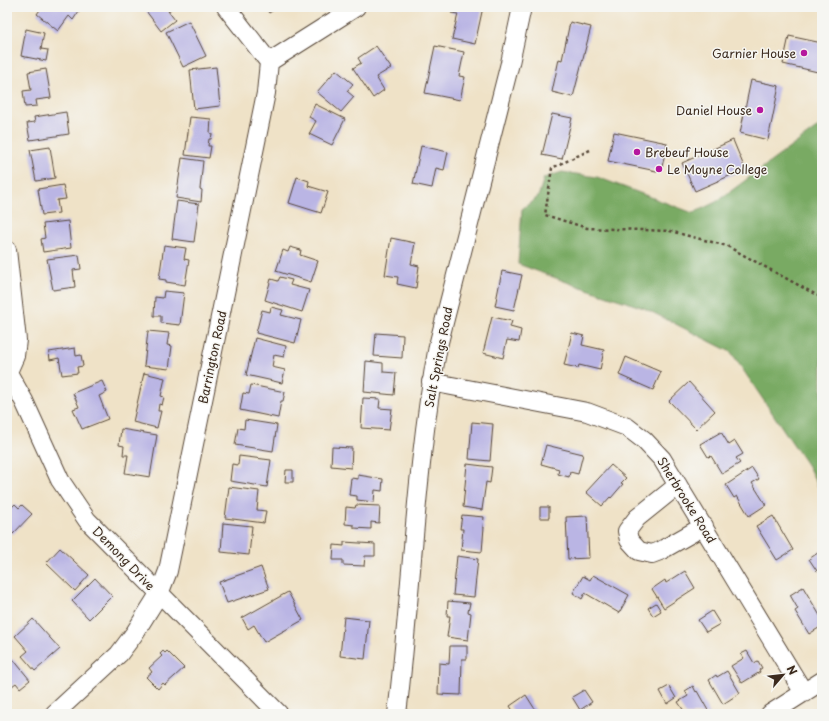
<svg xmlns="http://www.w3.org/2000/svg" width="829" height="721" font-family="'Playpen Sans',sans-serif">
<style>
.forest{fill:#79aa64;stroke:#5a6a41}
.building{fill:#bab5e4}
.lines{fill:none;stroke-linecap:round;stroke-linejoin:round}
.street-casing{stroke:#564637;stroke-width:20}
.path{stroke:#564637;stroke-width:2.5;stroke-dasharray:3 3;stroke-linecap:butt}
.street{stroke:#fff;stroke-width:18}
.poi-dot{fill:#b5179e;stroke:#f6f6f2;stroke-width:1.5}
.labels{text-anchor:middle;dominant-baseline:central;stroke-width:3;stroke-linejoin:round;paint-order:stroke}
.poi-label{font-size:12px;fill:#3b2a1e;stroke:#f6f6f2;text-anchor:end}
.street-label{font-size:12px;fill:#3b2a1e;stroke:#f6f6f2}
</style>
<rect width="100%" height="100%" fill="#f6f6f2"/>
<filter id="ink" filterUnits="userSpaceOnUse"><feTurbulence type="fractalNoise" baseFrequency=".025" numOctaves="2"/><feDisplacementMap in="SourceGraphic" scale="8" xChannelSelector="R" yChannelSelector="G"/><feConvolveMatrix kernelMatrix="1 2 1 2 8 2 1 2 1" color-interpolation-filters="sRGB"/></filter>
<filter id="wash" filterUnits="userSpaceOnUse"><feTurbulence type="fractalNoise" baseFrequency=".012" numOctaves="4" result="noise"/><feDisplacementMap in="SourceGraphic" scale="16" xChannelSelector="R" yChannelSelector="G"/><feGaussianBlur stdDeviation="0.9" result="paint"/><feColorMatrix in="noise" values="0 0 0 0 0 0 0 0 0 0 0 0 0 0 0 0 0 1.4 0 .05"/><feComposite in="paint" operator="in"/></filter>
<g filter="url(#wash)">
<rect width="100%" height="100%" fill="#efe2c7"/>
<path class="forest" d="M822,124V494L808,466L731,352L644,308L572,284L518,264L522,209L538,197L544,178L562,172L597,177L693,213L716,202Z"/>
<g id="blocks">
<path class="building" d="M42,7H74L79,11L73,20L69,16L58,31L37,14Z
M143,7H169L171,9L168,11L175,20L161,31Z
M265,7H278L269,13Z
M453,7H483L475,44L452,39L458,14L451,13Z
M189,21L206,56L183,67L166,32Z
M570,22L591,27L573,97L552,92L559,59L562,60Z
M26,29L44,33L41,49L48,50L46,61L21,56Z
M789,36L822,43V73L783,64Z
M376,46L391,68L376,77L384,90L373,98L353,68L361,63L358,58Z
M435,46L464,52L459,76L465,77L460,100L425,93Z
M216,67L220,106L194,109L190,70Z
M46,69L51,98L36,100L37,106L25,107L23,91L31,90L28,72Z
M336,70L353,84L347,91L354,97L341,112L317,92Z
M751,80L779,86L768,140L740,133Z
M315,104L345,119L332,145L309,134L316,121L309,117Z
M66,112L69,134L30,140L27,123L35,122L34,117Z
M552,114L572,118L562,159L542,155Z
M190,117L211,119L210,133L212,134L211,139H209L208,146H211L209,158L185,155Z
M614,132L667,143L661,172L608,161Z
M733,140L745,169L695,191L682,163Z
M421,146L448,152L444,170L436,168L432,188L413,184Z
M50,147L55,178L36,181L30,150Z
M182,158L203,161L200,189L202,190L201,202L176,198Z
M297,177L309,181L308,186L328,192L321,213L289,203Z
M63,185L66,199L57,200L59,213L42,215L38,189Z
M177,201L199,204L194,242L172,239Z
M68,221L71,248L43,252L41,239L45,238L43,224Z
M391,238L415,243L411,264L419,266L416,288L397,284L398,277L385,275Z
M164,245L186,248L184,259L189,260L185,285L166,282V280L159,279Z
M290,247L301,250L300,255L318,261L311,282L276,271L283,250L288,252Z
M79,255L81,269L73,270L75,287L53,290L47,259Z
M502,271L522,275L514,310L495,306Z
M280,277L292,280L290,285L309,290L302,312L265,300L271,279L278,281Z
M164,291L184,293L180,325L161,323V316H154L155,297L163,298Z
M271,307L283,310L281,315L301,320L295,343L256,333L262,310L270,312Z
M492,317L512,321L510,327L521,330L519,342L507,340L503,358L483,353Z
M148,331L169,333L167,345L172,346L169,369L144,366Z
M376,333L403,335L402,358L374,356Z
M572,333L584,336L582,345L604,350L600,370L579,365L578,368L564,365Z
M255,338L286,346L284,357L274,355L272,367L285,370L282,383L246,375Z
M75,348L76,356L81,355L83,366L77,367L78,373L62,375L59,358L50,360L49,352Z
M626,357L661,372L653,390L619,375Z
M366,361L383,363V372L396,373L394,395L364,392Z
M144,373L165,378L161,396L164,397L162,405L159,404L158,411H161L157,428L133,422Z
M102,381L107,392L99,396L108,419L82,429L73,409L79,407L73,393Z
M689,382L715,411L696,429L669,401Z
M251,385L285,392L283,401H281L278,418L240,410L243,393L249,394Z
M363,398L380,399L379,408L392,409L389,430L361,428Z
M245,420L277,425L273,451L235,445L238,428L244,429Z
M472,422L493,424L490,461L469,459Z
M121,429L157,435L150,477L125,473L128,455H123L124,446L119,445Z
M721,432L729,445L735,441L743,454L736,458L740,463L722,474L711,456L708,457L700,444Z
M546,445L583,454L578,474L570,472L569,477L558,474L559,469L541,464Z
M332,447L352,448L351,468L331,466Z
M239,456L271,460L267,487L230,481L232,464L238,465Z
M467,464L492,467L490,483L486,482L482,510L463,507Z
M611,465L626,478L621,483L623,484L611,498L610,497L602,506L586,492Z
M752,468L759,479L752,483L766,505L749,516L737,496L734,498L726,485Z
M286,470H293V482H285Z
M358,475L383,479L382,491L375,490L374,502L357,500V496L349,495L351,478L358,479Z
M229,487L259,491L257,510L266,511L264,523L225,518Z
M7,502L12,507L15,504L19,508L22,505L32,514L13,534L7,529Z
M356,505L380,506L379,523L371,522V529L354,528V525L345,524L346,507L355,508Z
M540,507H549V518H540Z
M462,515L484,517L483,527H484L482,552L461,550L463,529H460Z
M587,516L589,558L568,559L566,517Z
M773,516L793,550L777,560L756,526Z
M223,523L252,526L249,555L221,552Z
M344,542L375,544V556H365L364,566L343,565V560H333L334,545L344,546Z
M60,548L89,575L75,591L46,563Z
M822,550V568L817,571L809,559Z
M457,556L478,559L474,597L453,595Z
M261,567L269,589L227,603L219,582Z
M685,571L695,588L664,608L652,589L665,580L666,583Z
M593,575L629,595L619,613L585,593L582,599L573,593L583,576L590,580Z
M95,578L112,596L89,619L72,601Z
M803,587L822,619V626L809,634L795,611L798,609L790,595Z
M288,592L303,620L264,642L254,625L248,629L242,618Z
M448,601L470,603L468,612L471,613L468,640L447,637L450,616H447Z
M656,603L661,611L653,616L648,608Z
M712,611L720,624L706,632L698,620Z
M344,617L369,620L365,659L340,656Z
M33,619L60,649L35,671L22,656L28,651L15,636Z
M450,646H467V659H462L461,695L438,694L439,663L449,664Z
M163,651L165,653L167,651L184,668L165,685L163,683L158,689L146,677L152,672L149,668L162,656L160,654Z
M747,651L754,663L758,661L762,668L759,670L760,672L742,683L731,666L744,658L741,654Z
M13,659L30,680L20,688L16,683L7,690V660L9,662Z
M727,671L740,693L723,704L709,680L716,675L717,677Z
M669,686L676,698L667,704L660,691Z
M693,686L696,692L697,691L710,714H686L678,702L688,696L685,691Z
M584,690L592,702L580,710L572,697Z
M526,695L538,714H515L510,706Z"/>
</g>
</g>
<g filter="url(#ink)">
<use href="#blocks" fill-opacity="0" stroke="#564637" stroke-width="1"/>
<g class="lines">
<defs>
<path id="street" d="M226,7L269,62
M269,62L356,7
M7,250L17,340L15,356L7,374
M7,371L24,401L60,480L87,520L279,714
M431,382L587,412L627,427L644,440L662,459L804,693
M678,485L637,518L627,531L629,540L639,551L652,554L660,551L704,526
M54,714L119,654L134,634L159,594L168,571L266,93L269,62
M397,714C412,591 415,468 438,346L510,63L522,7
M770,714L822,681"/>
</defs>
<use href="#street" class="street-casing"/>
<path class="path" d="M590,150L552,168L545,215L587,228L670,231L727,246L822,298"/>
<use href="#street" class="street"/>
</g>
</g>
<g class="poi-dot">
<circle cx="804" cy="53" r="4"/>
<circle cx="760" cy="110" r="4"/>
<circle cx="637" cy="152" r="4"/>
<circle cx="659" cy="169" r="4"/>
</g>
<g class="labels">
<g class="poi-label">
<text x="796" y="53">Garnier House</text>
<text x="752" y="110">Daniel House</text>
<text x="645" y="152" text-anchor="start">Brebeuf House</text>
<text x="667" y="169" text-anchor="start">Le Moyne College</text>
</g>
<g class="street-label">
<text transform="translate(212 357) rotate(-78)">Barrington Road</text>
<text transform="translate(438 357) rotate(-79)">Salt Springs Road</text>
<text transform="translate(687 500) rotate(58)">Sherbrooke Road</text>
<text transform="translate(124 558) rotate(46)">Demong Drive</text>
</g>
</g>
<rect width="829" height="721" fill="none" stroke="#f6f6f2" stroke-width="24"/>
<g transform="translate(783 675) rotate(62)" stroke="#f6f6f2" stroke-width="3" paint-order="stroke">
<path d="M0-3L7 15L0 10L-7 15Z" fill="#3b2a1e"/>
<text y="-6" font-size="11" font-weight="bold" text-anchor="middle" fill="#3b2a1e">N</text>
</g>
</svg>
